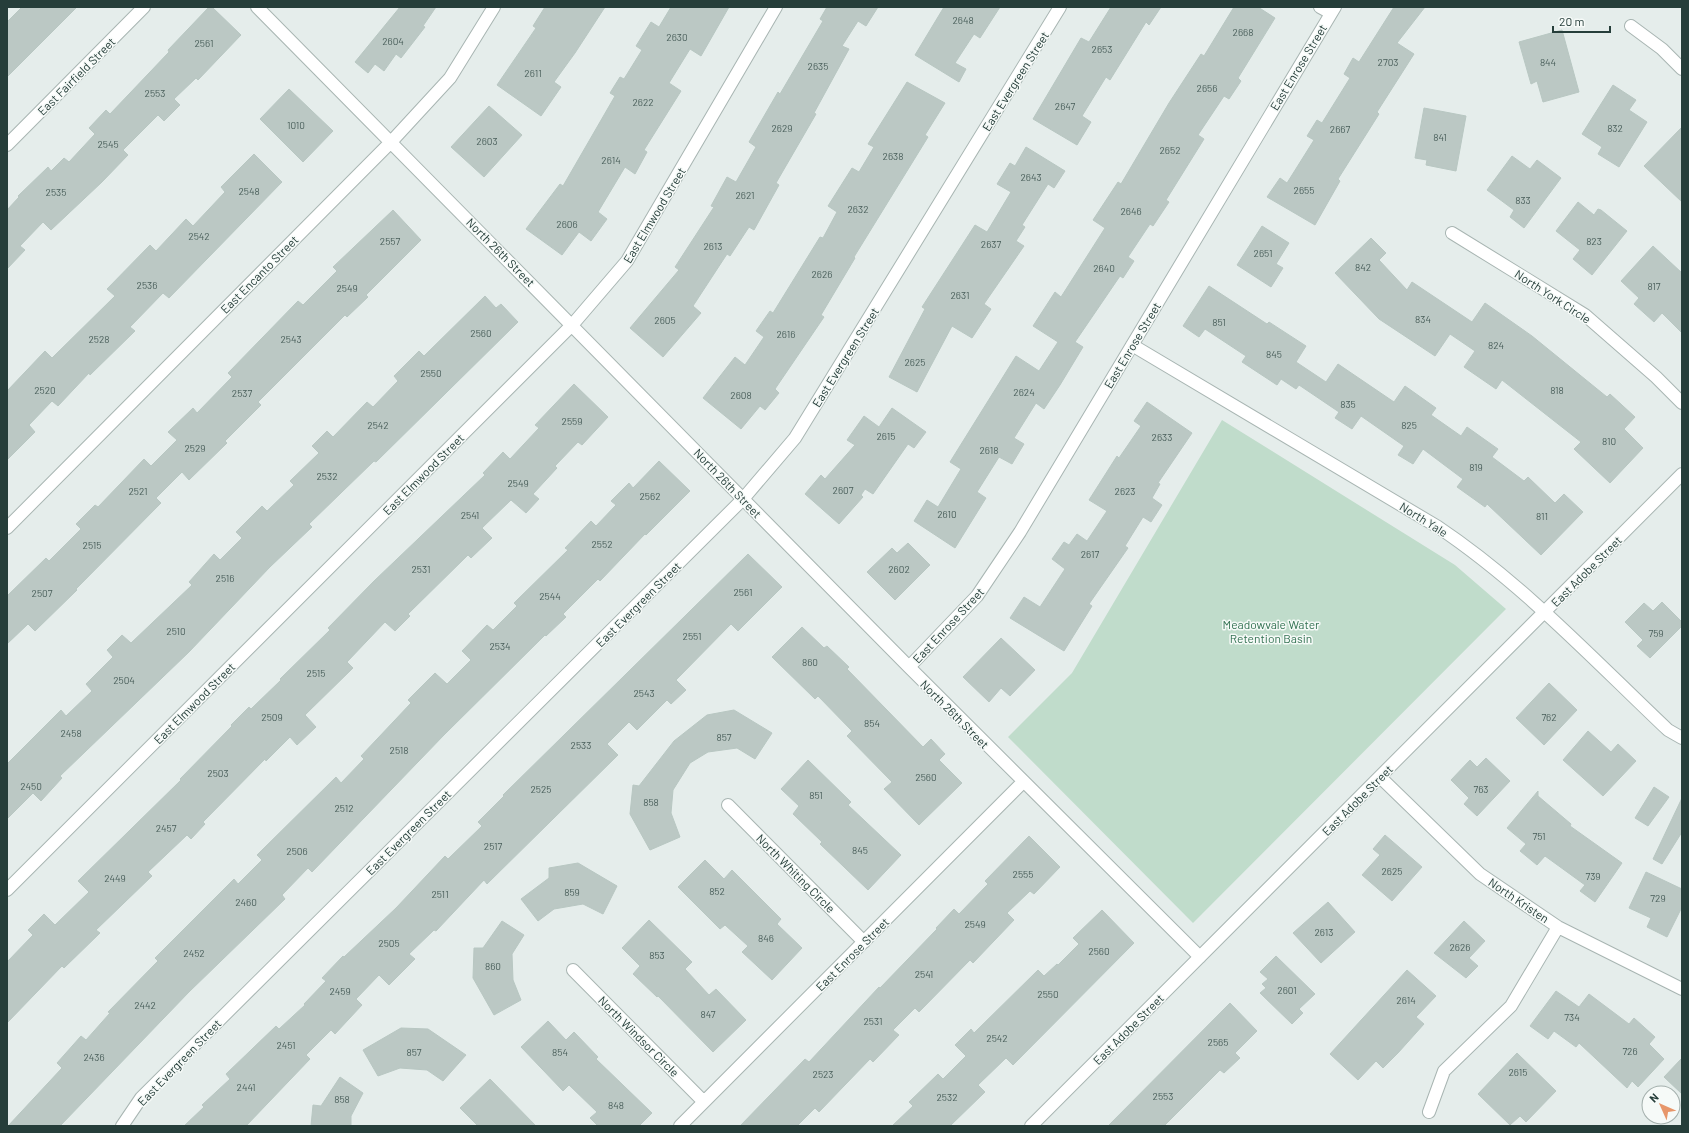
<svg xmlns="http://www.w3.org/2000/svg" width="1689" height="1133" font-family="Barlow,sans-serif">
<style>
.green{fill:#c0dccb}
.building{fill:#bbc8c4;stroke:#b8c7c2}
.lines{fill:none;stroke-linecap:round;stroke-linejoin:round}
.minor-casing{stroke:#a8b5b2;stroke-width:14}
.minor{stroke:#fff;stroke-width:12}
.labels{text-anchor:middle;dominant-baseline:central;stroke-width:3;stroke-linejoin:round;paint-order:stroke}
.number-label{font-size:10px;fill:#4b605c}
.street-label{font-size:12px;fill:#263e3a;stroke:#f6faf8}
.park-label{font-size:12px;fill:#337252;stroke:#f6faf8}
</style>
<rect width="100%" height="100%" fill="#e5edeb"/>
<path class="green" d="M1222,420L1455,565L1506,609L1193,923L1008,737L1072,673Z"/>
<path class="building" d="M22,7H77L7,77V22Z
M209,7H212L241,35L198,80L196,78L174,99L180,105L164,121L158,115L123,150L128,155L102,182L51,230L43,222L20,246L25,250L7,269V210L19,197L18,196L48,167L51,171L64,158L69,162L95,134L89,128L106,110L110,114L169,52L168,50Z
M400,7H436L423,26L425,27L401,58L396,54L384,71L375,64L368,73L355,62Z
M545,7H605L575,53L554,82L561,87L541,116L497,85L536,28L533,26Z
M671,7H729L701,56L690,49L669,83L681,91L644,150L647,152L635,174L625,167L598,212L607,219L591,241L579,232L562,255L526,229L560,184L563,186L615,96L610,93L620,77L624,79L642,50L636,46L651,22L659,27Z
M827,7H878L866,26L858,21L842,46L849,49L814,113L816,114L776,183L779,185L754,230L749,227L730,256L727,254L693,306L701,313L663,357L630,328L679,270L675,267L714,207L711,206L727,177L736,182L756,147L749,142L778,92L780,94L823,21L820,19Z
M944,7H1000L980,38L974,34L955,63L966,69L959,82L915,55Z
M1111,7H1161L1149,25L1146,22L1110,80L1106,77L1082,116L1091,122L1077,145L1033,119L1081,38L1089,42Z
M1234,7H1258L1275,18L1238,78L1241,81L1229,99L1224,96L1198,135L1204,139L1166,200L1169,202L1153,226L1150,224L1128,257L1134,261L1123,278L1120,276L1075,342L1083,347L1060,385L1044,409L1036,403L1014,438L1024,444L1012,464L999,457L977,492L986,498L955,548L914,521L927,500L938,507L961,469L950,462L1016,356L1039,371L1058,342L1033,326L1055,292L1061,297L1105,228L1093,220L1118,182L1121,184L1169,103L1201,54L1204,56Z
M1394,7H1425L1397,43L1414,54L1377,112L1379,114L1338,179L1340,181L1315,225L1267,197L1280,178L1287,183L1314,140L1307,136L1317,120L1322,123L1350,78L1344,74L1353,58L1359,62Z
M1562,30L1579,92L1543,102L1537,81L1531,84L1519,42Z
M907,82L945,103L925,135L928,137L854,257L855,258L821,315L824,317L775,389L779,393L765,410L760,406L741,429L703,398L735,357L745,365L764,337L756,331L770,311L773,313L820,237L823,238L837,212L828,206L852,168L859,172L874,147L868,144Z
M1613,85L1636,100L1629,110L1647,122L1619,167L1598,154L1602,147L1582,134Z
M289,89L333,131L303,162L260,119Z
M489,106L522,135L484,177L451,147Z
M1424,108L1466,116L1456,171L1426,165L1427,160L1415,158Z
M1682,127V202L1644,166Z
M1026,147L1065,171L1054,188L1048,184L1022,225L1025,227L1016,241L1024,246L984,304L991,309L972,338L952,326L917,392L889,377L925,309L922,307L975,225L987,232L1011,192L997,184L1010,163L1015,166Z
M254,154L282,182L169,298L163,293L130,327L135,331L90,375L89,373L58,406L52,401L29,425L35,432L7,460V391L45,351L52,358L115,296L107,289L150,245L156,251L186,219L193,226L225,192L221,187Z
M1512,156L1530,169L1537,160L1561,178L1524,228L1510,217L1514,210L1487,190Z
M1578,202L1594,215L1598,209L1601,210L1627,231L1592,275L1573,259L1580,250L1556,231Z
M393,210L421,240L366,295L368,297L347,317L345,315L258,402L261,405L225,441L227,443L189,480L182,472L156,498L161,503L76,589L77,590L35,631L28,624L7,644V596L46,558L49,561L81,529L76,524L95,505L98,507L144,459L151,466L177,440L168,432L193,408L197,413L232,377L228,373L298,301L303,305L337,271L333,267Z
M1262,226L1289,243L1276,264L1283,268L1271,287L1237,265Z
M1371,238L1386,253L1379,260L1407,290L1412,282L1472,322L1485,303L1532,336L1607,397L1610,394L1635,417L1624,429L1643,448L1610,483L1574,449L1581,442L1502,380L1496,389L1464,367L1475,351L1450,334L1435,356L1379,319L1335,273Z
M1653,246L1682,273V333L1662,313L1654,322L1634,304L1639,298L1621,281Z
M1209,286L1267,324L1269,322L1306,346L1296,362L1326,382L1338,364L1394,402L1405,386L1436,408L1431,415L1461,436L1467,427L1498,449L1492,457L1524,481L1528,477L1555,503L1564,494L1583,512L1541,555L1487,504L1485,507L1457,487L1463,479L1423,449L1413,464L1398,455L1404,446L1361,416L1352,429L1335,418L1339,412L1299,385L1296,389L1281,379L1277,385L1242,362L1246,356L1205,329L1199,337L1183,326Z
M485,296L496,308L501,304L518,322L376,462L374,461L309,524L312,527L270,567L189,652L60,776L62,778L41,801L33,793L7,819V764L61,710L66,716L92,691L86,684L113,657L107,650L122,635L131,643L192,585L189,582L214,554L220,560L242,538L236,532L262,506L267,511L294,485L290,481L319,453L312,446L327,431L333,437L367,402L373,407L398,381L394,376L419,351L424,356Z
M574,384L608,417L582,445L578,442L555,466L557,468L533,494L539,499L526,513L511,500L482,528L492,538L471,558L468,555L408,614L410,616L395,631L385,622L347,662L353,668L305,715L316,727L297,745L290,737L266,761L265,759L203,822L205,824L191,839L187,835L148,872L152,876L96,930L100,933L64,968L62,966L7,1023V962L33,935L28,930L44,914L55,925L89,892L78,881L181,780L180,779L232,726L231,725L249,707L251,709L281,680L280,679L330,630L328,628L374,581L485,475L483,473L503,452L510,459L539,428L535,425Z
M1147,402L1192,433L1158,483L1160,484L1152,498L1162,505L1151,522L1143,517L1125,546L1128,548L1089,604L1092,606L1064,651L1010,618L1024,597L1040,607L1065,569L1052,559L1064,542L1069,545L1077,534L1087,541L1107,511L1089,500L1117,456L1119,458L1141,426L1134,421Z
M892,408L926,432L914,448L908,444L873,494L865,489L861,495L863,497L839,524L805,494L821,475L825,479L855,445L847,440L864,416L879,427Z
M659,461L690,491L646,535L645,534L600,581L598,579L563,614L566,617L546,636L545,635L444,735L312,872L308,868L282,895L285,899L189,992L60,1126H8L62,1068L57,1063L81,1036L86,1040L110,1013L108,1012L158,961L155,958L234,879L238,884L262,860L257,855L336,777L341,783L364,759L361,756L411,703L408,700L435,673L447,684L471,660L462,651L487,625L493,630L517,606L514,603L568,550L565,548L591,521L596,526L616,505L611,501L629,483L633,488Z
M908,543L930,565L895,600L867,572L892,548L897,553Z
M748,554L782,587L738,631L731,624L676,680L686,690L671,704L667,700L637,730L629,722L607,744L618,755L487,884L484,880L436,931L434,930L409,954L415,959L389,985L379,975L356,999L362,1005L335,1034L331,1030L306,1055L310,1059L246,1126H184L204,1107L202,1105L230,1079L226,1074L276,1026L279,1029L305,1005L304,1004L326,981L322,978L343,956L344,957L396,908L445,856L448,859L482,826L478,822L504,796L503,795Z
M1662,602L1682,622V626L1650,658L1637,646L1643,640L1625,622L1644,603L1653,611Z
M802,627L824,648L827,646L849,667L847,669L923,747L931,739L945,754L939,760L962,783L919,825L884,789L892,782L847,736L852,731L818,696L815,699L772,657Z
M1001,638L1035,670L1010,696L1001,688L989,702L963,677Z
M1549,683L1577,710L1544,745L1516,718Z
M734,710L772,733L755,759L737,748L708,752L690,763L673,790L671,813L680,837L650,850L630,814L633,785L639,786L674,741L707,715Z
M1588,731L1611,752L1618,744L1636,761L1603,796L1563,760Z
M1486,758L1510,781L1477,816L1464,804L1469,798L1451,780L1470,760L1477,767Z
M808,760L851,802L848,805L901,855L868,890L820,844L822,842L793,814L799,806L781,789Z
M1654,787L1669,797L1648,826L1635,818Z
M1538,791V796L1571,824L1570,826L1622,863L1595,902L1580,891L1585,885L1545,856L1537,865L1520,851L1526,844L1507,828Z
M1682,798V832L1662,864L1653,859Z
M1385,835L1422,867L1392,901L1362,875L1380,855L1373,849Z
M1029,836L1060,867L1034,894L1030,891L1007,913L1014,920L973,963L970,960L919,1012L915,1008L893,1030L899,1035L873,1062L870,1059L819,1112L815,1108L797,1126H740L805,1059L809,1062L879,987L880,988L937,929L936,928L954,909L959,914L988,884L985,881Z
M705,860L724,879L732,870L781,919L777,924L802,948L772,980L742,952L748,946L725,925L720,929L678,887Z
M578,863L617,886L603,914L583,904L554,909L538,921L521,899L549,878V868Z
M1646,872L1682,889V907L1667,937L1647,927L1651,918L1629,908Z
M1328,902L1355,932L1321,963L1293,933Z
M1102,910L1134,943L1013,1065L1006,1058L978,1085L985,1092L950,1126H892L913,1106L909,1102L938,1074L943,1079L966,1056L955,1045L971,1029L974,1033L1038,970L1044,976L1057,964L1058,965L1079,944L1073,938Z
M649,920L692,962L685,969L709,995L716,989L746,1020L713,1052L658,996L657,997L633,974L640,966L622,948Z
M502,921L524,935L512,954L513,980L521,1000L494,1015L473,978L474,948H483Z
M1464,921L1485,941L1469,958L1478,966L1466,978L1434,953Z
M1276,956L1315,994L1299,1009L1303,1013L1292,1024L1260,993L1266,988L1262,984L1268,979L1260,972Z
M1407,970L1436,996L1416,1017L1424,1024L1398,1053L1383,1068L1376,1061L1358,1080L1330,1054Z
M1556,991L1579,1007L1589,994L1629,1024L1634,1018L1655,1037L1649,1044L1664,1059L1638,1087L1632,1081L1627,1088L1579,1043L1576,1047L1554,1031L1548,1039L1530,1026Z
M1230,1003L1257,1031L1235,1053L1240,1058L1224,1073L1220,1070L1164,1126H1108Z
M548,1021L566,1040L574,1032L598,1057L596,1059L652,1113L639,1126H598L590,1118L597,1112L569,1085L563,1091L521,1047Z
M401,1028L428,1029L466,1055L443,1081L427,1070L400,1068L378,1076L363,1050Z
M1517,1053L1556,1091L1526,1122L1520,1116L1510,1125L1478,1094Z
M1682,1058V1094L1664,1077Z
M340,1077L363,1093L351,1116V1126H311L313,1105L321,1106Z
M490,1079L536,1126H478L460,1108Z"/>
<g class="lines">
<defs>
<path id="minor" d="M257,7L909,667L1200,957
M1320,7L1331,13
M1631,26L1662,49L1682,69
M7,145L144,7
M1452,233L1585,315L1656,377L1682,403
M1132,345L1438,527C1523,584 1594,660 1668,730L1682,738
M7,528L391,142L450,78L494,7
M909,667L977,596L1020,532L1335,7
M1380,777L1480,874L1558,927L1682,989
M728,805L864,942
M7,890L573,324L627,261L776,7
M573,970L704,1102
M1429,1112L1444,1071L1511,1006L1558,927
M122,1126L141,1098L743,499L795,438L1060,7
M680,1126L1023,782
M1031,1126L1682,474"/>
</defs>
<use href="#minor" class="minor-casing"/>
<use href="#minor" class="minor"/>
</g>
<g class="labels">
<g class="number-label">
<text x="963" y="20">2648</text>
<text x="1243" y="32">2668</text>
<text x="677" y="37">2630</text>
<text x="393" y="41">2604</text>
<text x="204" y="43">2561</text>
<text x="1102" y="49">2653</text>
<text x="1388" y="62">2703</text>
<text x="1548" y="62">844</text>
<text x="818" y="66">2635</text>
<text x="533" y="73">2611</text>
<text x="1207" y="88">2656</text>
<text x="155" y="93">2553</text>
<text x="643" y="102">2622</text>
<text x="1065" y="106">2647</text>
<text x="296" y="125">1010</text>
<text x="782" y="128">2629</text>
<text x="1615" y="128">832</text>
<text x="1340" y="129">2667</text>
<text x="1440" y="137">841</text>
<text x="487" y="141">2603</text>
<text x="108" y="144">2545</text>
<text x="1170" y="150">2652</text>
<text x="893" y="156">2638</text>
<text x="611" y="160">2614</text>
<text x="1031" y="177">2643</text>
<text x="1304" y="190">2655</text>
<text x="249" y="191">2548</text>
<text x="56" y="192">2535</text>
<text x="745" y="195">2621</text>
<text x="1523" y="200">833</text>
<text x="858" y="209">2632</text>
<text x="1131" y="211">2646</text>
<text x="567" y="224">2606</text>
<text x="199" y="236">2542</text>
<text x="390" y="241">2557</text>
<text x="1594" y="241">823</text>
<text x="991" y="244">2637</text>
<text x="713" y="246">2613</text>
<text x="1263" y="253">2651</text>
<text x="1363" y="267">842</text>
<text x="1104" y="268">2640</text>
<text x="822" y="274">2626</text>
<text x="147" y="285">2536</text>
<text x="1654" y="286">817</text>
<text x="347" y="288">2549</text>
<text x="960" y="295">2631</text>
<text x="1423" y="319">834</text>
<text x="665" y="320">2605</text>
<text x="1219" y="322">851</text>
<text x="481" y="333">2560</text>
<text x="786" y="334">2616</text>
<text x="99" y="339">2528</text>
<text x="291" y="339">2543</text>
<text x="1496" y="345">824</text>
<text x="1274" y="354">845</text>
<text x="915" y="362">2625</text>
<text x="431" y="373">2550</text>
<text x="45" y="390">2520</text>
<text x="1557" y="390">818</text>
<text x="1024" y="392">2624</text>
<text x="242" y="393">2537</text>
<text x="741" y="395">2608</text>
<text x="1348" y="404">835</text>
<text x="572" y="421">2559</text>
<text x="378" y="425">2542</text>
<text x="1409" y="425">825</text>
<text x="886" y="436">2615</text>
<text x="1162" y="437">2633</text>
<text x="1609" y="441">810</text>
<text x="195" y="448">2529</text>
<text x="989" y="450">2618</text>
<text x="1476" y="467">819</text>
<text x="327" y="476">2532</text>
<text x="518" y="483">2549</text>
<text x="843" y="490">2607</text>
<text x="138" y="491">2521</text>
<text x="1125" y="491">2623</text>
<text x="650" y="496">2562</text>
<text x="947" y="514">2610</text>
<text x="470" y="515">2541</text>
<text x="1542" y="516">811</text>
<text x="602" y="544">2552</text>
<text x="92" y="545">2515</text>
<text x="1090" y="554">2617</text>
<text x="421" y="569">2531</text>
<text x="899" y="569">2602</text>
<text x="225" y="578">2516</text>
<text x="743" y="592">2561</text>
<text x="42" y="593">2507</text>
<text x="550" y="596">2544</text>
<text x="176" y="631">2510</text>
<text x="1656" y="633">759</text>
<text x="692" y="636">2551</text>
<text x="500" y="646">2534</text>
<text x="810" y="662">860</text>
<text x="316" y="673">2515</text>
<text x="124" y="680">2504</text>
<text x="644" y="693">2543</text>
<text x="272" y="717">2509</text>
<text x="1549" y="717">762</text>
<text x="872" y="723">854</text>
<text x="71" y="733">2458</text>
<text x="724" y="737">857</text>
<text x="581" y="745">2533</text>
<text x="399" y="750">2518</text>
<text x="218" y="773">2503</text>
<text x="926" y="777">2560</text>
<text x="31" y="786">2450</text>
<text x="541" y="789">2525</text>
<text x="1481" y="789">763</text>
<text x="816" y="795">851</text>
<text x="651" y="802">858</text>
<text x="344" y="808">2512</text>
<text x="166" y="828">2457</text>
<text x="1539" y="836">751</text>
<text x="493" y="846">2517</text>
<text x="860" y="850">845</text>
<text x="297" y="851">2506</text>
<text x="1392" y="871">2625</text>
<text x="1023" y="874">2555</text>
<text x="1593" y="876">739</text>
<text x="115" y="878">2449</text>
<text x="717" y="891">852</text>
<text x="572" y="892">859</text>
<text x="440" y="894">2511</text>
<text x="1658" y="898">729</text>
<text x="246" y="902">2460</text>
<text x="975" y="924">2549</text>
<text x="1324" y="932">2613</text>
<text x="766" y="938">846</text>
<text x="389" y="943">2505</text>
<text x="1460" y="947">2626</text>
<text x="1099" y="951">2560</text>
<text x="194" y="953">2452</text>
<text x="657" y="955">853</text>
<text x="493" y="966">860</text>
<text x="924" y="974">2541</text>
<text x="1287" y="990">2601</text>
<text x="340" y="991">2459</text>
<text x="1048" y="994">2550</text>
<text x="1406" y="1000">2614</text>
<text x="145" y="1005">2442</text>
<text x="708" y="1014">847</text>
<text x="1572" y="1017">734</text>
<text x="873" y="1021">2531</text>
<text x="997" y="1038">2542</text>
<text x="1218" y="1042">2565</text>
<text x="286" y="1045">2451</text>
<text x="1630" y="1051">726</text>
<text x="414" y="1052">857</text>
<text x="560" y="1052">854</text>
<text x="94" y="1057">2436</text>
<text x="1518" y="1072">2615</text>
<text x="823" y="1074">2523</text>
<text x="246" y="1087">2441</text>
<text x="1163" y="1096">2553</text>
<text x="947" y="1097">2532</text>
<text x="342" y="1099">858</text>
<text x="616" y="1105">848</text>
</g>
<g class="street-label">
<text transform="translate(1298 67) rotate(-59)">East Enrose Street</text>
<text transform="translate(76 76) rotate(-45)">East Fairfield Street</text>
<text transform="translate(1015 81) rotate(-58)">East Evergreen Street</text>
<text transform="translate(654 215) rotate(-59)">East Elmwood Street</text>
<text transform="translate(501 252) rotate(45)">North 26th Street</text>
<text transform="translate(259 274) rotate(-45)">East Encanto Street</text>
<text transform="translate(1553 296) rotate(33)">North York Circle</text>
<text transform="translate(1132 345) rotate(-59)">East Enrose Street</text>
<text transform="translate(845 357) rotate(-58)">East Evergreen Street</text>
<text transform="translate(423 474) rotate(-45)">East Elmwood Street</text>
<text transform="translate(728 483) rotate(46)">North 26th Street</text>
<text transform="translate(1424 519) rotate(32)">North Yale</text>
<text transform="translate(1586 571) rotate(-45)">East Adobe Street</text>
<text transform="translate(638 604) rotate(-45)">East Evergreen Street</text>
<text transform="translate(948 625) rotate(-47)">East Enrose Street</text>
<text transform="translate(194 703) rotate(-45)">East Elmwood Street</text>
<text transform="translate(955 714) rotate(45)">North 26th Street</text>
<text transform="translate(1357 800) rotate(-45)">East Adobe Street</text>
<text transform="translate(408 832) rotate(-45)">East Evergreen Street</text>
<text transform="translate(796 873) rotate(45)">North Whiting Circle</text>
<text transform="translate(1519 900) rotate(34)">North Kristen</text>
<text transform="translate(852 954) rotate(-45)">East Enrose Street</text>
<text transform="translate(1128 1029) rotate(-45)">East Adobe Street</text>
<text transform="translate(639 1036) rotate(45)">North Windsor Circle</text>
<text transform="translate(179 1062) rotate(-46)">East Evergreen Street</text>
</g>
<g class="park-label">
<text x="1271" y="624">Meadowvale Water<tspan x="1271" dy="14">Retention Basin</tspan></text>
</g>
</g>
<rect width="1689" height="1133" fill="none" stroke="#263e3a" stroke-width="16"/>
<g transform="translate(1661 1105) rotate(315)"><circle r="19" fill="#f6faf8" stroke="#a3afac"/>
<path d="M0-3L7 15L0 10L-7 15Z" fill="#e7966a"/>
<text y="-6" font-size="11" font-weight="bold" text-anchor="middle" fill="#263e3a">N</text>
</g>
<path d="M1553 26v6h57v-6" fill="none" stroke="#263e3a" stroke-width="2"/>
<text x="1559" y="26" font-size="12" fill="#263e3a" stroke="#f6faf8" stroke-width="3" paint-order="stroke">20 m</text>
</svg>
